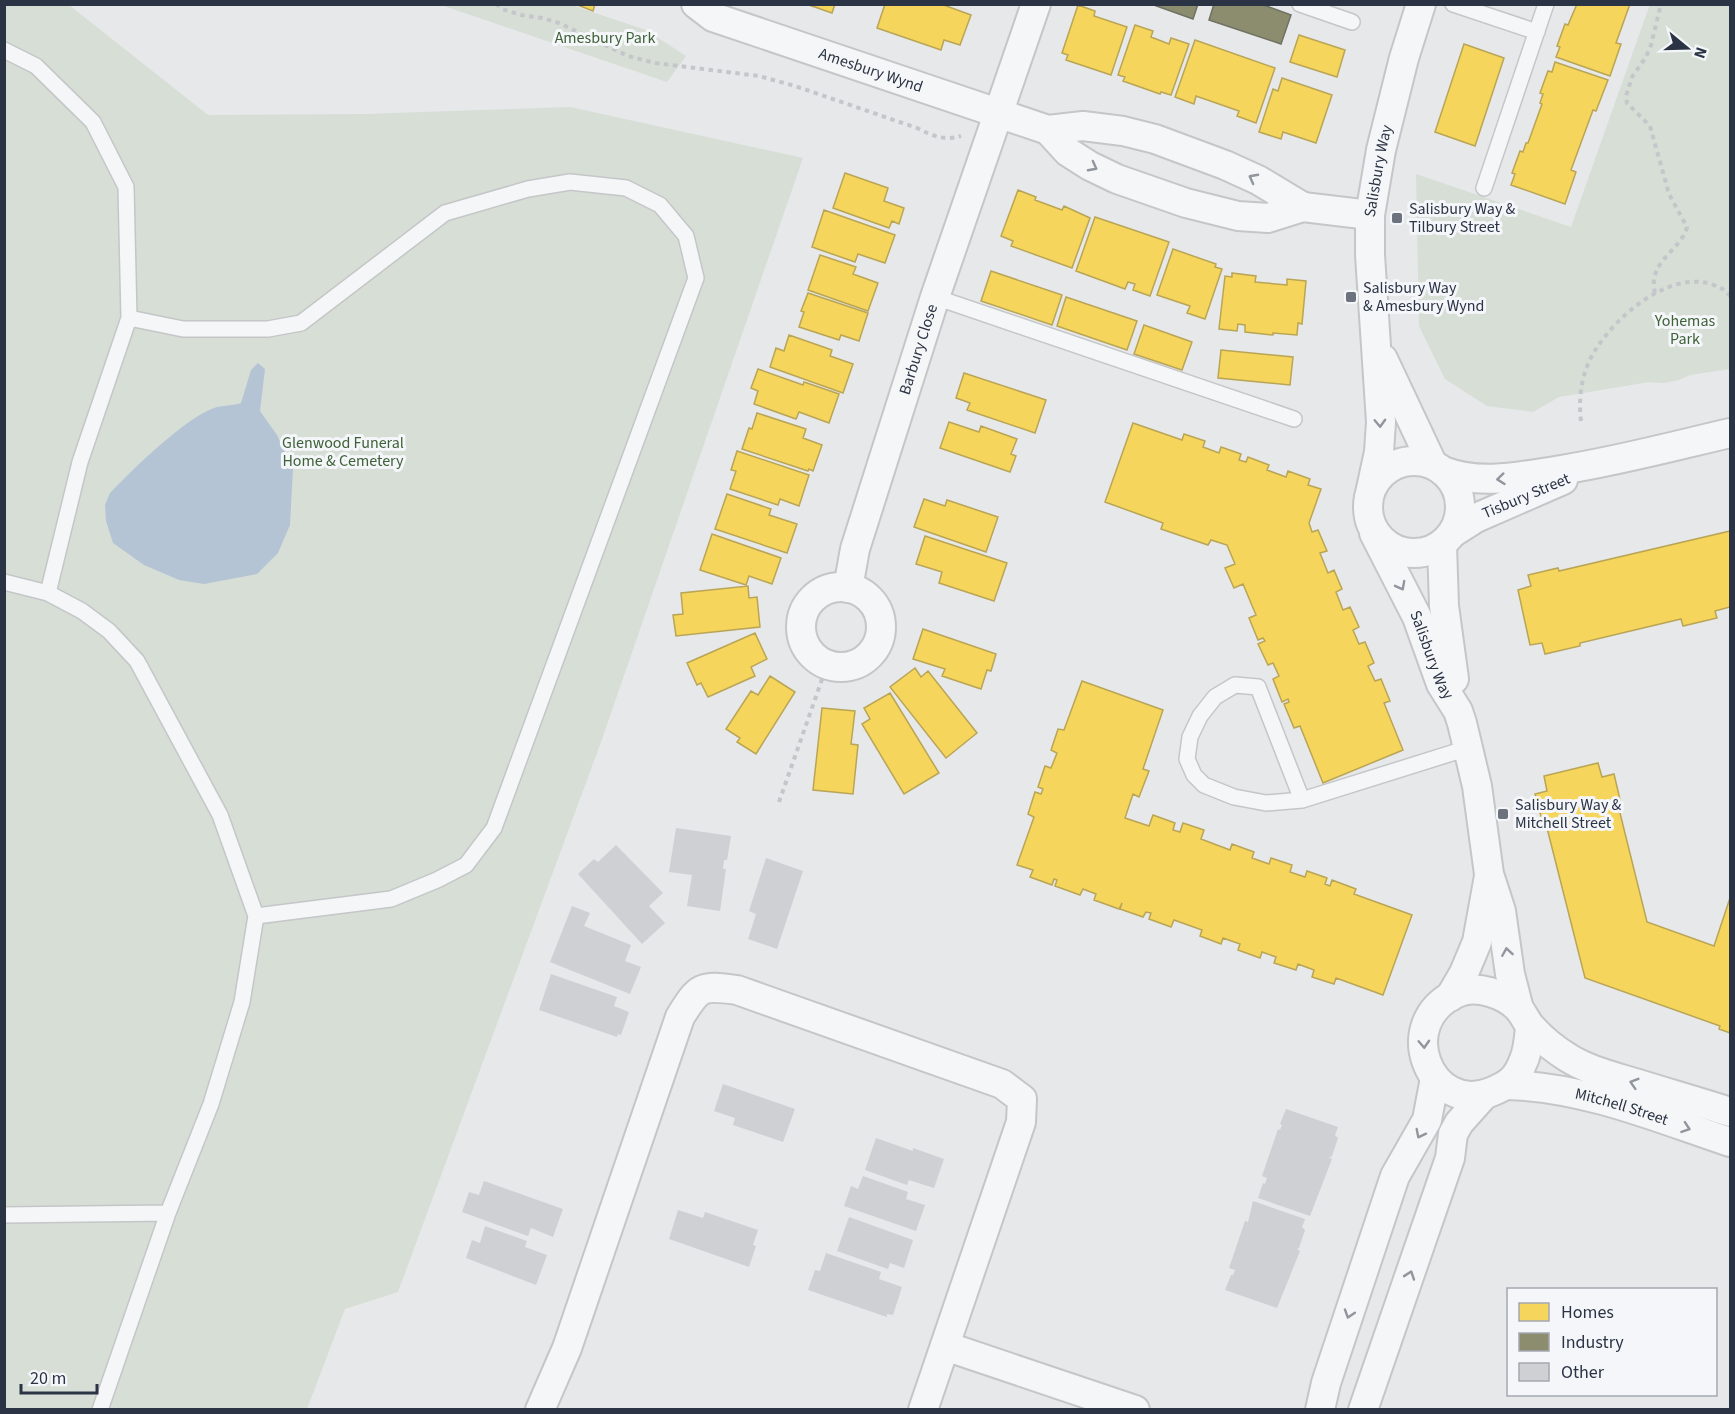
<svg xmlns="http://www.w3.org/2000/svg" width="1735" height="1414" font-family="'Source Sans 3',sans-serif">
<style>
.green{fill:#d6ded6}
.water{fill:#b4c4d5}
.homes{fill:#f6d55c;stroke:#b9a555;stroke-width:1.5}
.industry{fill:#8c8c6e;stroke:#6f7262;stroke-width:1.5}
.building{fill:#ced0d3}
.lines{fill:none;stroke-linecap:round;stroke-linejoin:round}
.service-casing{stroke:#c4c6c8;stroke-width:18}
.minor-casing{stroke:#c4c6c8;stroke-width:32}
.path{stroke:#c5c6ca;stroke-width:4;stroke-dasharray:4.5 4.5;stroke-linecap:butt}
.service{stroke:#f5f6f7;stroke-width:15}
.minor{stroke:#f5f6f7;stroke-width:28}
.oneway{stroke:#90959e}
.poi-dot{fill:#6c737f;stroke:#f4f6f9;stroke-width:2}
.labels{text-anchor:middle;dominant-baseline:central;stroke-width:6;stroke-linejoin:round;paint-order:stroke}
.park-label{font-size:16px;fill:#3f6138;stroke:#f4f6f9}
.street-label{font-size:16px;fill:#2b3445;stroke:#f4f6f9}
.poi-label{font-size:16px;fill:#2b3445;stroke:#f4f6f9;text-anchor:start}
</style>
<rect width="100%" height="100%" fill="#e6e8ea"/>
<path class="green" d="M1650,4L1730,5V369L1690,375L1679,380L1664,383L1649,382L1559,397L1533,412L1487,406L1445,379L1419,326L1416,174L1571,227Z
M5,5H69L208,115L366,114L570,107L803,158L601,742L398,1292L345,1309L307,1409L5,1410Z
M441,5H571L646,30L686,56L667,82Z"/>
<path class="water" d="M258,363L265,369L260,411L277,435L293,469L290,525L278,553L257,574L204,584L179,580L144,565L113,543L106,521L105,505L110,493C133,469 184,419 214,408C223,405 232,406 241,403L251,370Z"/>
<path class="homes" d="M575,4H595L593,11Z
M806,4H835L832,13Z
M885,4H941L971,15L960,45L944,40L941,50L877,28Z
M1577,4H1630L1616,43L1621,44L1610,76L1556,57L1560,47L1557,46L1565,24L1568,25Z
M1078,5L1095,11L1094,16L1127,27L1111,75L1066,60L1068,55L1062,53Z
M1135,25L1153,31L1151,37L1169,44L1171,38L1189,44L1171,95L1161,92L1160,94L1123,81L1125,77L1118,75Z
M1299,35L1345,50L1337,77L1290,62Z
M1195,40L1275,68L1256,123L1237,116L1239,111L1196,96L1194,104L1175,97Z
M1464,44L1504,58L1475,146L1435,132Z
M1555,62L1608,80L1596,111L1593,110L1571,170L1576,172L1565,204L1511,185L1515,174L1512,173L1520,151L1523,152L1526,143H1528L1542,104L1540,103L1543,94L1540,93L1548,71L1552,72Z
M1282,78L1332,95L1316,143L1283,132L1281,139L1259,132L1273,89L1278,91Z
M845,173L888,188L884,201L904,208L899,224L892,221L889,228L833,208Z
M1018,190L1036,197L1035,200L1062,210L1064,206L1090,218L1072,268L1011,246L1013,241L1001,236Z
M824,210L895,235L885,263L858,254L855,262L812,247Z
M1095,217L1169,242L1150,296L1133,290L1135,284L1128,282L1125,289L1076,271Z
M1173,249L1216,264L1215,267L1222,269L1205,319L1187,313L1190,306L1157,295Z
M820,255L856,267L853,274L878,283L868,311L808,290Z
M991,271L1062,295L1052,325L981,301Z
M1232,273L1256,276L1255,282L1287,285V279L1306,281L1302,324L1298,323L1297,335L1273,333V335L1245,332V325L1238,324L1237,331L1219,329L1225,276L1232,277Z
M808,293L868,313L859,341L841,335L839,340L799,327L804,312L801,311Z
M1066,297L1137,321L1127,350L1057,326Z
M1144,325L1192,342L1182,370L1134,354Z
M789,335L832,350L830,356L853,364L843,393L770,367L776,348L784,351Z
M1221,350L1293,357L1290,385L1218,378Z
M758,369L803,385L804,382L839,394L829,423L799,412L796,419L754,404L758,391L751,388Z
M964,373L1046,400L1035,433L967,410L970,403L956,398Z
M757,413L806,429L803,438L822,445L813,471L809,469L808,471L742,449L749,428L752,429Z
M949,422L979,432L981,426L1017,439L1011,454L1016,456L1010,472L940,448Z
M1133,423L1182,440L1184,434L1205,441L1203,447L1219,453L1221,447L1241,454L1239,460L1246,462L1248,457L1269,465L1267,470L1286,477L1288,471L1310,479L1308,485L1321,489L1309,523L1312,532L1318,530L1327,551L1320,553L1328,573L1334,570L1342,589L1336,592L1343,610L1350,607L1359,627L1353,630L1359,644L1365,642L1374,663L1368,666L1375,681L1381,679L1390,701L1384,703L1403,750L1323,783L1300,726L1294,728L1284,704L1289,702L1288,699L1282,702L1273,679L1279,676L1273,663L1268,665L1258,644L1265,641L1263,638L1258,640L1249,618L1256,615L1243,584L1234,588L1225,568L1235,564L1227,545L1211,540L1208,545L1161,529L1163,523L1105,502Z
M737,451L809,475L799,506L780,499L778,505L730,489L736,471L731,470Z
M727,494L771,509L769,515L797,524L787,553L715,529Z
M924,499L945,506L947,500L998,517L986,552L914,527Z
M1730,531V607L1715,611L1717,618L1683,626L1681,619L1580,643V646L1545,654L1542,643L1530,645L1518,590L1531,586L1528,575L1558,568L1559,571Z
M712,534L781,558L772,584L749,576L746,585L700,570Z
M925,536L1007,563L994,601L939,583L942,572L916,564Z
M748,586L749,598L757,597L760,627L676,636L673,615L683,614L681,593Z
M923,629L996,654L991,671L987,670L981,689L942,676L945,669L913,659Z
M755,633L767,659L751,667L755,676L708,697L701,683L697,685L687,663Z
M915,668L921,677L928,671L977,733L946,758L890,687Z
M770,676L795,692L756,754L737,742L740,738L726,729L751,691L758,695Z
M1082,681L1163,710L1143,769L1149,771L1139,797L1133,794L1125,818L1149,826L1153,815L1175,823L1173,830L1180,832L1183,823L1204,830L1201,839L1230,850L1232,844L1254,852L1252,858L1269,864L1271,858L1292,865L1290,872L1305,877L1307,871L1327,878L1325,884L1330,886L1332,880L1356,889L1354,894L1412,915L1383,995L1336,978L1334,984L1312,977L1314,970L1298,964L1296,970L1274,963L1276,957L1262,952L1260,958L1238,950L1240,944L1223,938L1221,944L1200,936L1202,930L1174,920L1171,927L1149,919L1151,913L1146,912L1143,917L1120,909L1122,903L1119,909L1094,900L1096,894L1083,889L1080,895L1055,886L1057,880L1054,879L1052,885L1030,877L1033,870L1017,865L1034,817L1028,814L1035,792L1041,794L1043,789L1038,787L1045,766L1051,768L1057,753L1051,750L1058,729L1064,730Z
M890,693L939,773L904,794L862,724L870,719L864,708Z
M822,708L855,711L851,744L858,745L853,794L813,790Z
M1598,763L1602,777L1614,774L1622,808L1619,809L1647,922L1714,946L1730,898V1033L1719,1029L1720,1026L1585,978L1546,824H1543L1535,794L1547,791L1544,776Z"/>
<path class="industry" d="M1151,4H1198L1193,19Z
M1214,4H1261L1291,15L1281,44L1209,20Z"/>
<path class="building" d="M676,828L731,836L727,860H724L723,869H726L720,911L687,906L692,875L669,872Z
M616,845L663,893L649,906L665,923L642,944L578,874L594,859L598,862Z
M766,858L803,871L777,949L748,939L756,914L749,911Z
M572,906L590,913L584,926L631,945L625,961L641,967L630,994L550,962Z
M551,974L617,997L614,1006L629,1012L621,1035L618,1034L617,1037L539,1010Z
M723,1084L795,1109L783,1142L733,1125L735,1118L714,1111Z
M1286,1109L1338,1127L1335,1135L1338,1138L1332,1156L1329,1158L1332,1159L1310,1216L1258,1198L1263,1183L1265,1184L1267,1178L1262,1176L1278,1129L1280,1130L1282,1125L1280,1124Z
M876,1138L913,1151V1148L944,1159L934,1188L909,1180L907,1185L865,1170Z
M863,1176L908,1192L906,1199L925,1205L916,1231L844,1206L851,1186L858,1189Z
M484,1181L563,1209L553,1237L531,1228L528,1236L462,1212L469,1192L479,1195Z
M1253,1201L1305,1219L1302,1227L1305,1230L1299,1248L1297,1249L1300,1251L1277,1308L1225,1290L1231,1275H1233L1235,1270L1229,1268L1245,1221L1248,1222Z
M678,1210L703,1218L705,1212L758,1230L753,1245L756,1246L749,1267L669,1239Z
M849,1217L913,1240L904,1268L890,1263L888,1269L837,1251Z
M485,1226L527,1241L525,1247L547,1255L536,1285L466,1258L472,1240L480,1243Z
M826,1253L881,1272L879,1279L902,1287L893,1315L887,1314V1317L808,1290L815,1270L820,1271Z"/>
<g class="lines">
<defs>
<path id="service" d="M1300,4L1352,22
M1453,4L1537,32
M4,50L36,66L93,122L126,187L129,318L80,462L48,593
M1484,188L1546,4
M935,297L1294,419
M129,318L183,329H268L301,323L445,213L528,189L570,182L626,188L660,205L686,236L696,278L494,828L466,865L437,880L391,899L256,916
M4,582L48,593L82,611L109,631L137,661L220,815L256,916L242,1002L211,1104L168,1213L100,1410
M1302,800L1258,687L1235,685L1215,697L1200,716L1190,737L1187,759L1194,775L1204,785L1234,797L1266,803L1302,800L1468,748
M4,1215L168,1213"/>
<g id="minor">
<path id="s1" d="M696,4L713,17L1048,130L1083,126L1123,131L1155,139L1225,165L1258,180L1303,207"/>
<path d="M1048,130L1068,152L1090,166L1117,179L1186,203L1238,216L1268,218L1303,207L1370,215"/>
<path d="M1383,359L1432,463"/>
<circle cx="1414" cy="507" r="46"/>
<path d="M1443,471C1482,486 1521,476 1561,470C1618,461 1674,446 1730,433"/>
<path id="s2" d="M1371,489L1379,452L1381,422L1370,255V215L1381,150L1404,58L1421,4"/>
<path d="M1454,532L1476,518L1563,480"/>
<path id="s3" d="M1374,533L1417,617L1441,684L1458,711L1462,723L1477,786L1489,874L1501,911L1510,974L1519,1009"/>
<path d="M1442,545L1444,606L1454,679"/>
<circle cx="841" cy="627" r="40"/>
<path id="s4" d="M848,588L855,549L935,297L1036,4"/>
<path d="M1450,997L1464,973L1477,942L1489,876"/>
<path d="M1530,1027C1529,1038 1528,1052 1523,1062C1516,1080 1508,1085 1491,1092C1430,1116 1392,1022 1457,993C1476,984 1505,994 1519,1009C1524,1015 1527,1023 1532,1028C1542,1039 1554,1049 1567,1057C1587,1070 1612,1076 1635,1083C1667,1093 1699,1102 1730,1112"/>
<path id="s5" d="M1508,1085C1585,1087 1658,1118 1730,1142"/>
<path d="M945,1346L1135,1410"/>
<path d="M540,1410L567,1348L680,1017C699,986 701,985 737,990L1002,1084L1022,1099L1021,1122L923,1410"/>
<path d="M1320,1410L1326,1383L1395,1176L1427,1120L1435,1078"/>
<path d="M1363,1410L1450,1158L1453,1134L1459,1123L1484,1095"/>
</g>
</defs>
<use href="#service" class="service-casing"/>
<use href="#minor" class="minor-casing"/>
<path class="path" d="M496,4L502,9L521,15L542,18L559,23L628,56L655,63L759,76L795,86L917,128C933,136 944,141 961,136
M1655,293C1647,261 1681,251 1687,227L1669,194L1650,126L1627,103L1626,96L1632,77L1646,57L1651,45L1661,4
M1581,421C1578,396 1582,370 1596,349C1617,316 1668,271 1711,284C1719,287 1725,289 1730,296
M779,802L827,665"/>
<use href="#service" class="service"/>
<use href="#minor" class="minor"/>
</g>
<defs><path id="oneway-chevron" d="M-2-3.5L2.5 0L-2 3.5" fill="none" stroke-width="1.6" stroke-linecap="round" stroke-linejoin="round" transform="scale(1.5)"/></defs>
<g class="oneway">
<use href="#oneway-chevron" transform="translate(1093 167) rotate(28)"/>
<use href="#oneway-chevron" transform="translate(1253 178) rotate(-152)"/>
<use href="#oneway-chevron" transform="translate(1380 423) rotate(88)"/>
<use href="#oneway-chevron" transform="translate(1501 479) rotate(174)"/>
<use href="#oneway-chevron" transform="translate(1401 586) rotate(62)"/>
<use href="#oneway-chevron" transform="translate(1507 952) rotate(-99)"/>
<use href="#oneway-chevron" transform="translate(1424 1044) rotate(87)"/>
<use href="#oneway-chevron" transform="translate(1634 1083) rotate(-163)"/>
<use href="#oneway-chevron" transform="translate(1686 1128) rotate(19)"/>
<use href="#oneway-chevron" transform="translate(1420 1134) rotate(117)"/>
<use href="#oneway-chevron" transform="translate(1410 1275) rotate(-71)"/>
<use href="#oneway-chevron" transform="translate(1349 1314) rotate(108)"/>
</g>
<g class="poi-dot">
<rect x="1391" y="212" width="12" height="12" rx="3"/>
<rect x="1345" y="291" width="12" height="12" rx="3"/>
<rect x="1497" y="808" width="12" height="12" rx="3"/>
</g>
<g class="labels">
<g class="park-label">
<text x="605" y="38">Amesbury Park</text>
<text x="1685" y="321">Yohemas<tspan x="1685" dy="18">Park</tspan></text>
<text x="343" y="443">Glenwood Funeral<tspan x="343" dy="18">Home &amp; Cemetery</tspan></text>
</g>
<g class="street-label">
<text stroke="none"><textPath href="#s1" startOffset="188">Amesbury Wynd</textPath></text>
<text stroke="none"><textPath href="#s2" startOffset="320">Salisbury Way</textPath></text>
<text stroke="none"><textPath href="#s4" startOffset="249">Barbury Close</textPath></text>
<text transform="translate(1526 496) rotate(-23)">Tisbury Street</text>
<text stroke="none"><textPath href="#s3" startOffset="135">Salisbury Way</textPath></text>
<text stroke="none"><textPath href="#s5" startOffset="116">Mitchell Street</textPath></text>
</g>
<g class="poi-label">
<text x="1409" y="209">Salisbury Way &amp;<tspan x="1409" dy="18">Tilbury Street</tspan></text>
<text x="1363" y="288">Salisbury Way<tspan x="1363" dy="18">&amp; Amesbury Wynd</tspan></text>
<text x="1515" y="805">Salisbury Way &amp;<tspan x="1515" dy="18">Mitchell Street</tspan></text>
</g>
</g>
<rect width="1735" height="1414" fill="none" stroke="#2b3445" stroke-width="12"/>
<rect x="1507" y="1288" width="210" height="108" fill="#f4f6f9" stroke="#a4a8b1" stroke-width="1.5"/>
<rect x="1519" y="1303" width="30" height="18" fill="#f6d55c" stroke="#a4a8b1" stroke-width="1.5"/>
<text x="1561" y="1318" font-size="18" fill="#2b3445">Homes</text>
<rect x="1519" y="1333" width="30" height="18" fill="#8c8c6e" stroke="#a4a8b1" stroke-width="1.5"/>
<text x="1561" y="1348" font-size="18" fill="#2b3445">Industry</text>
<rect x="1519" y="1363" width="30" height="18" fill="#ced0d3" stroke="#a4a8b1" stroke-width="1.5"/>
<text x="1561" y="1378" font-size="18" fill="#2b3445">Other</text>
<g transform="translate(1687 48) rotate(109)" stroke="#f4f6f9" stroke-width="4.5" paint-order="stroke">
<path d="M0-4.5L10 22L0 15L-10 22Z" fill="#2b3445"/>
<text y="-9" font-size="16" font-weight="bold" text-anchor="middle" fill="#2b3445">N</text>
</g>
<path d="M21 1384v9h76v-9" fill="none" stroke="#2b3445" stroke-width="3"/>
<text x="30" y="1384" font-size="18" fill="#2b3445" stroke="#f4f6f9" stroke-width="4.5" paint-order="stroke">20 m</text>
</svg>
